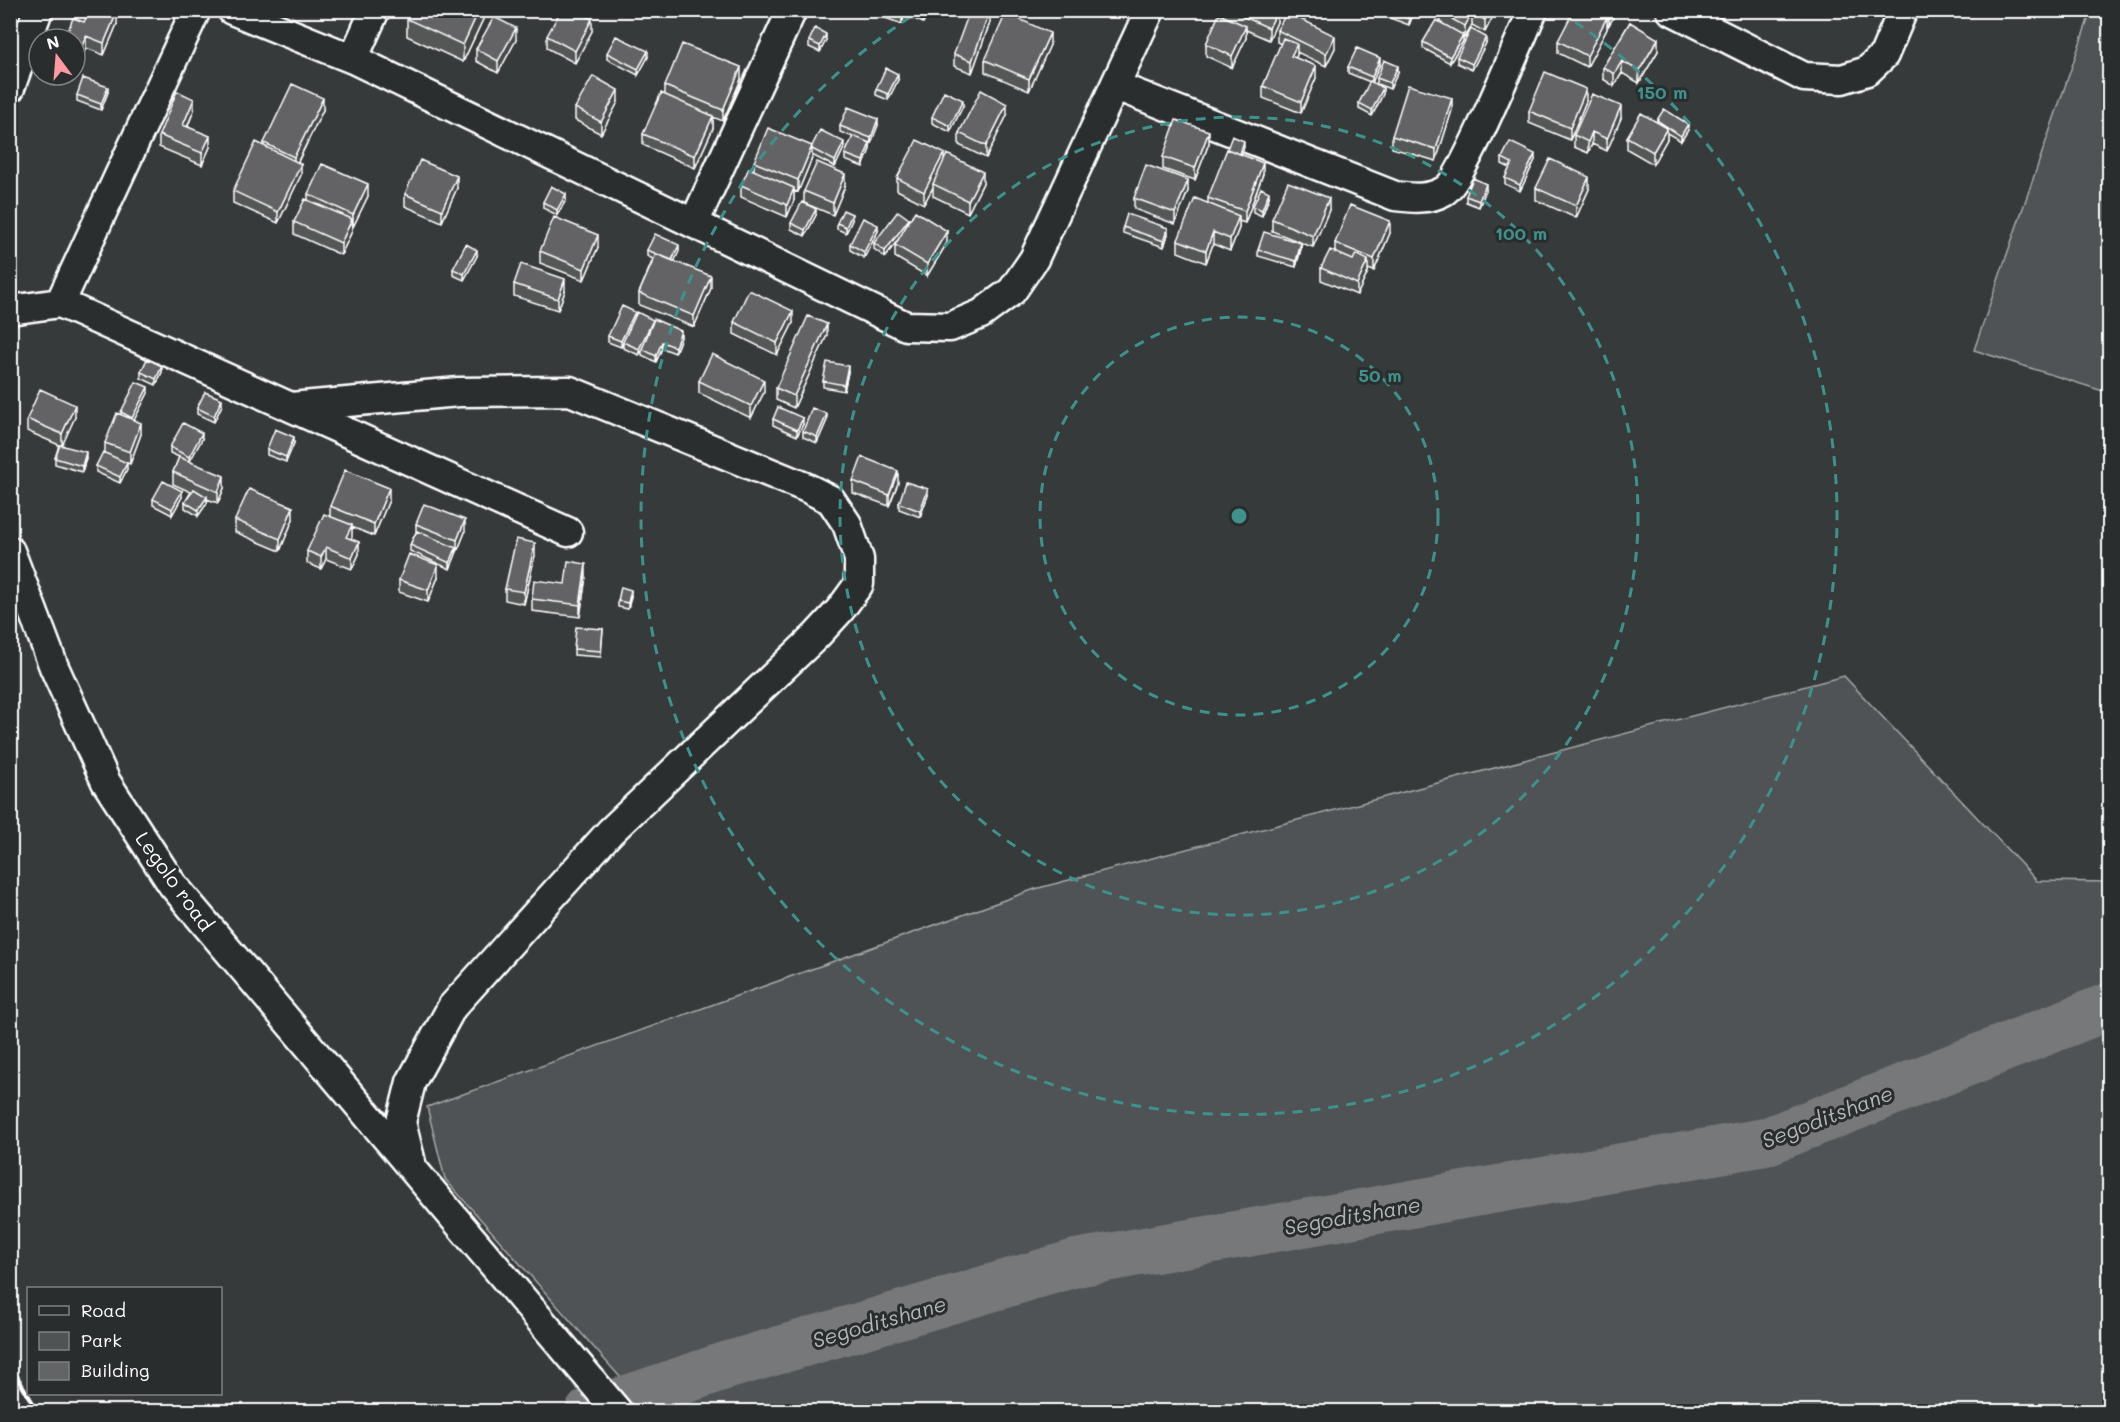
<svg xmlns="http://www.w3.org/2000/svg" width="2120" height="1422" font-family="Mali,sans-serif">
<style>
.green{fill:#505354;stroke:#a8a9aa;stroke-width:1.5}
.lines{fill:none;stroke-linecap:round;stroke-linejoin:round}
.river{stroke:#767879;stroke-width:48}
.minor-casing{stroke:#fff;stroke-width:33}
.minor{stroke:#2a2d2e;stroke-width:28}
.rail{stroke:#fff;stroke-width:4.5}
.wall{fill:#555657;stroke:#fff;stroke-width:1.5}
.shaded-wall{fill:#454647;stroke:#fff;stroke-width:1.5}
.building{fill:#636465;stroke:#fff;stroke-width:1.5}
.ring{fill:none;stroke:#3f918b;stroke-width:3;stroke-dasharray:10 8}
.labels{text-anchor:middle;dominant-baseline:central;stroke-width:6;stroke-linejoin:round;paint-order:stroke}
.street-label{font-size:20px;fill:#fff;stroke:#2a2d2e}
.water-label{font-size:21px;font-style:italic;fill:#b4b5b5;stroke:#2a2d2e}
.centre{fill:#3f918b;stroke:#2a2d2e;stroke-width:3}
.ring-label{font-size:18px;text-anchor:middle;font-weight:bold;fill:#3f918b;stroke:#2a2d2e;stroke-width:6;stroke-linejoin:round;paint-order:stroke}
</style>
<rect width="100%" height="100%" fill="#373a3b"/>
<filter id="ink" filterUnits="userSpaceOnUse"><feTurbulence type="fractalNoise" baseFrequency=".0167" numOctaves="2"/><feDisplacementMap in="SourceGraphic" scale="12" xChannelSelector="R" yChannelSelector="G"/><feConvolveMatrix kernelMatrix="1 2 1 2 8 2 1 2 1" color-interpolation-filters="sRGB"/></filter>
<g filter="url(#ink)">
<path class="green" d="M2091,11H2110L2109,393L1974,350Z
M1844,676L2037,881L2109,882V1411H650L445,1179L427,1107L1035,889Z"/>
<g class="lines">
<path class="river" d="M589,1412L722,1367L1076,1263L1765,1142L2110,1006"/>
<defs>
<path id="minor" d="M232,10L353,59L906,326L950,327L981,314L1012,291L1034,259L1150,10
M1671,10L1804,77L1842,79L1867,71L1884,55L1903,10
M353,59L375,10
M1116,86L1395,196C1411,198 1429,200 1444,191C1463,181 1520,39 1533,10
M10,88L38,10
M694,223L792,10
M60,303L196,10
M10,310L60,303L568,532
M291,407L459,392L570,391L805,487L831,500L847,524L859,559V584L840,610L817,635L610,832L452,1007L411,1082L401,1122L412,1167
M10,551L54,667L106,782L172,884L618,1412"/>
</defs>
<use href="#minor" class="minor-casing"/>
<use href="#minor" class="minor"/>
<path class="rail" d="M10,1365L38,1412
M10,1408L13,1412"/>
</g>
<path class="wall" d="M485,10V15L463,62L407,36V19Z
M863,10H906L902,24Z
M908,10H929L923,23L908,16Z
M1223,10H1277V22L1269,40L1246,30V38L1232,68L1206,56V44L1223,16Z
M1376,10H1415L1409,25L1376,13Z
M1442,10H1496L1485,32L1472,25L1465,38L1463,37V41L1450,63L1423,48V42L1440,23V13Z
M1596,12L1614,16L1609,25L1607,24V29L1587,67L1558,53V41Z
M84,22L117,24L104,55L86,48Z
M990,22L972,73L954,66V54Z
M1630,22L1658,51L1639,83L1622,73L1614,86L1603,79V67Z
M1277,30L1335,48L1326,66L1297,52L1296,58L1316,78L1301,113L1263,98V86L1281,44L1277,42Z
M592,31L575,63L547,48V36Z
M516,40L498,73L476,61V49Z
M826,40L820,52L809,47V41Z
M1486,43L1472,70L1457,63V57Z
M1050,45L1029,91L985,72V60Z
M607,53L648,57L638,75L607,59Z
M1380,64L1372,82L1383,94L1372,116L1359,109V103L1370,82L1348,73V67Z
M1398,72L1390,89L1377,84V78Z
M55,75H75L72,82Z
M741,79L723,121L713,117V128L695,168L643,145V134L665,95V86Z
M898,80L888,100L876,95V89Z
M108,92L101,110L77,101V95Z
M1586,101L1570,140L1529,123V111Z
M618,102L601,134L575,120V108Z
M963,106L950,132L932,123V117Z
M194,110L188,126L210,147L202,165L159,147V135Z
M323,110L298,162L301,175L278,223L233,203V191L264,146V143Z
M1452,110L1436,161L1392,148V136Z
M1007,115L986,158L959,145V133Z
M1621,118L1607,151L1592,144L1588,153L1574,147V135Z
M1657,120L1688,130L1681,141L1667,133V139L1653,164L1627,149V137L1657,122Z
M878,125L870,143V149L863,167L845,160V154L853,137L840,132V126Z
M1209,143L1195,180L1163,169V157Z
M812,146L844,148L835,167L812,155V158L798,192L794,191V200L787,217L741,197V185L754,171V162Z
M1244,147L1241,154L1263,174L1245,223L1239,221V228L1230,251L1213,244L1206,263L1178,252V240L1208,204V198Z
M1502,158L1535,160L1520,191L1505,184V178L1510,168L1502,164Z
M944,162L983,183L968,213L933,196V187L924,204L897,190V178Z
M845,186L833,215L804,203V191Z
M457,188L442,222L405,206V194Z
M1536,188L1589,189L1576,218L1536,200Z
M1486,190L1479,207L1466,202V196Z
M1188,191L1175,224L1134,209V198Z
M308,194L368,196L353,227L352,226V231L341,255L294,234V222L308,200Z
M1269,197L1262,216L1253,212V206Z
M566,200L557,215L543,208V202Z
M1329,210L1313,247L1301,243V249L1296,267L1258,256V250L1300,242L1272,231V219Z
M816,215L805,236L791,229V223Z
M852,220L846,233L837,229V223Z
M909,222L947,243L927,276L895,257V245L901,235L885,257L874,249V243Z
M1123,227L1168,234L1164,247L1123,233Z
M878,231L864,258L850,250V244Z
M1390,233L1374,271L1368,269V272L1357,295L1321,280V268L1335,252V243Z
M598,247L584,280L540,263V251Z
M647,250L679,251L674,261L711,288L694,327L639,305V293L653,259L647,256Z
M477,256L464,280L453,275V269Z
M514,284L565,291L558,310L514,296Z
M635,316L653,322L681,337L675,353L662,348L656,362L642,355V350L639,355L623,348V344L621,347L608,342V336Z
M734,322L793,323L777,355L734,334Z
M827,335L794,408L776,400V388Z
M141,372H162L156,385L141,378Z
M848,372L844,391L823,387V381Z
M699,381L764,392L751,418L699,393Z
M148,393L134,420L141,434L130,464L118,460L127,469L120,483L96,472V466L105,453V443L121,415V412Z
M222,405L214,422L197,414V408Z
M75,417L62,445L86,458L82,472L55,464V458L59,445L27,431V419Z
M773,419L803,424L797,436L773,425Z
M827,420L817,443L803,437V431Z
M202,439L190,461L224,488L218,503L207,499V503L198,516L185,508V502L191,492L173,484V472L179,457L170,453V447Z
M294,443L286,462L267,455V449Z
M853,481L898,483L889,506L853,493Z
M928,495L920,517L899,509V503Z
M182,497L172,515L153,505V499Z
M389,500L374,536L352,527L351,539L359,554L352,569L326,559L321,569L307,563V551L330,517V506Z
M293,519L280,551L235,532V520Z
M416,524L465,532L457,552L456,551V554L450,569L410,551V545L416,532Z
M535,555L524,604L505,600V589Z
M586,576L580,617L532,611V599L565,584Z
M438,577L428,602L399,592V580Z
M631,596L628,609L618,607V601Z
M603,629L601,657L574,655V649Z"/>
<path class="shaded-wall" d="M479,10H485V15L463,62V45Z
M902,10H906L902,24Z
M926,10H929L923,23V17Z
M990,10V22L972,73V61Z
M1413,10H1415L1409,25V19Z
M1490,10H1496L1485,32V20Z
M1614,10V16L1609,25V19Z
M1277,11V22L1269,40V28Z
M117,12V24L104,55V43Z
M1472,13V25L1465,38V26Z
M1607,17V29L1587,67V56Z
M592,19V31L575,63V51Z
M1246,26V38L1232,68V56Z
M516,28V40L498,73V61Z
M1050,33V45L1029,91V79Z
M826,34V40L820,52V46Z
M1463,35V41L1450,63V57Z
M86,36V48L75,75V63Z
M1335,36V48L1326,66V54Z
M1486,37V43L1472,70V64Z
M1658,39V51L1639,83V71Z
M1297,44V55L1291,68V56Z
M648,51V57L638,75V69Z
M1380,58V64L1372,83V77Z
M1622,61V73L1614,86V74Z
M1316,66V78L1301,113V102Z
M1398,66V72L1390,89V83Z
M741,67V79L723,121V110Z
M898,74V80L888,100V94Z
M108,87V92L101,110V104Z
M1383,88V94L1372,116V110Z
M1586,89V101L1570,140V128Z
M618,90V102L601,134V122Z
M323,98V110L294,169V157Z
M1452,98V110L1436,161V149Z
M194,99V110L183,137V125Z
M963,100V106L950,132V126Z
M1007,104V115L986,158V146Z
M1621,106V118L1607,151V139Z
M713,116V128L695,168V156Z
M878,119V125L871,144V138Z
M1688,124V130L1681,141V136Z
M1667,128V139L1653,164V152Z
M1209,131V143L1195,180V168Z
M1592,132V144L1588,153V142Z
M210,136V147L202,165V153Z
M1244,141V147L1239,161V155Z
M844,142V148L835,167V161Z
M870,143V149L863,167V161Z
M812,146V158L798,192V180Z
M944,153V165L933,184V187L924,204V192Z
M1535,154V160L1520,191V185Z
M1263,163V174L1245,223V211Z
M301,164V175L278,223V212Z
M983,172V183L968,213V201Z
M845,174V186L833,215V203Z
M457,176V188L442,222V210Z
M1589,177V189L1576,218V206Z
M1188,180V191L1175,224V213Z
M368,184V196L353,227V215Z
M1486,184V190L1479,207V201Z
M794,188V200L787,217V205Z
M1269,192V197L1262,216V210Z
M566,194V200L557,215V210Z
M1329,198V210L1313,247V236Z
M816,209V215L805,236V230Z
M852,214V220L846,233V227Z
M1239,216V228L1230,251V239Z
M352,219V231L341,255V243Z
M909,219V225L885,257V251Z
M1390,221V233L1374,271V259Z
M878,225V231L864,258V252Z
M1168,228V234L1164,247V241Z
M947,231V243L927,276V264Z
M1213,232V244L1206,263V251Z
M598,235V247L584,280V269Z
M1301,243V249L1296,267V261Z
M679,245V251L672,267V261Z
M477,250V256L464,280V274Z
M1368,260V272L1357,295V284Z
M711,276V288L694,327V316Z
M565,279V291L558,310V299Z
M793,311V323L777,355V343Z
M635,312V318L621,347V341Z
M653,320V326L639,355V349Z
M827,324V335L794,408V396Z
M681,331V337L675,353V347Z
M662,342V348L656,362V356Z
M162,366V372L156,385V379Z
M848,366V372L844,391V385Z
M764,380V392L751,418V406Z
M148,387V393L132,424V418Z
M222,399V405L214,422V416Z
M75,405V417L62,446V434Z
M827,414V420L817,443V437Z
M803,418V424L797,436V430Z
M141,423V434L130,464V452Z
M202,433V439L189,463V457Z
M294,437V443L286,462V457Z
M86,452V458L82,472V466Z
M127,463V469L120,483V477Z
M898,471V483L889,506V495Z
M224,476V488L218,503V492Z
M389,488V500L374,536V524Z
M928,489V495L920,517V511Z
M182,491V497L172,515V509Z
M207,497V503L198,516V510Z
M293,507V519L280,551V539Z
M465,520V532L457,552V540Z
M352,525V537L346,548V537Z
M359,542V554L352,569V558Z
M535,543V555L524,604V592Z
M326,547V559L321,569V557Z
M456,548V554L450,569V563Z
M586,564V576L580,617V605Z
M438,565V577L428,602V590Z
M631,590V596L628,609V603Z"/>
<path class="building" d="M89,10H114L117,12L104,43L86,36L75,63V39H65L73,18L84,22Z
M411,10H479L463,45L407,19Z
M561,10H577L592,19L575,51L547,36Z
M909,10H926L923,17Z
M970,10H990L972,61L954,54Z
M1229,10H1277V11L1269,28Z
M1386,10H1413L1409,19Z
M1442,10H1490L1485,20L1472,13L1465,26L1440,13Z
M1574,10H1594L1607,17L1587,56L1558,41Z
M1597,10H1614L1609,19L1596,12Z
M1287,12L1335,36L1326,54L1277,30Z
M1006,13L1050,33L1029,79L985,60Z
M1219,14L1246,26L1232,56L1206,44Z
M494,17L516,28L498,61L476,49Z
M1436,20L1463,35L1450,57L1423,42Z
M1630,22L1658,39L1639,71L1622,61L1614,74L1603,67Z
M815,28L826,34L820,46L809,41Z
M1471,29L1486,37L1472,64L1457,57Z
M616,36L648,51L638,69L607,53Z
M1283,38L1297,44L1291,56L1316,66L1301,102L1263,86Z
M682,44L741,67L723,110L665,86Z
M1357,48L1380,58L1372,77L1348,67Z
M1384,60L1398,66L1390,83L1377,78Z
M886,68L898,74L888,94L876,89Z
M1545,72L1586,89L1570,128L1529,111Z
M593,76L618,90L601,122L575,108Z
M83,78L108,87L101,104L77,95Z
M1370,81L1383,88L1372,110L1359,103Z
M292,84L323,98L294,157L264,143Z
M1408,85L1452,98L1436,149L1392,136Z
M981,90L1007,104L986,146L959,133Z
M177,91L194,99L183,125L210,136L202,153L159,135Z
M944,91L963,100L950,126L932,117Z
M661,93L713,116L695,156L643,134Z
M1592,94L1621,106L1607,139L1592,132L1588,142L1574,135Z
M848,107L878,119L871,138L840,126Z
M1664,109L1688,124L1681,136L1657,120Z
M1641,113L1667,128L1653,152L1627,137Z
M1176,120L1209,131L1195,168L1163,157Z
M768,128L812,146L798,180L754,162Z
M820,130L844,142L835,161L812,149V146Z
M853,136L870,143L863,161L845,154Z
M1232,136L1244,141L1240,154L1227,149Z
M917,140L944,153L924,192L897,178Z
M256,142L301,164L278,212L233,191Z
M1510,142L1535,154L1520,185L1505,178L1512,163L1502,158Z
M1227,149L1263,163L1245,211L1208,198Z
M947,154L983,172L968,201L933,184Z
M1550,159L1589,177L1576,206L1536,188Z
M420,160L457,176L442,210L405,194Z
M817,162L845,174L833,203L804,191Z
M322,164L368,184L353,215L308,194Z
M1146,165L1188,180L1175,213L1134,198Z
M749,168L794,188L787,205L741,185Z
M1473,178L1486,184L1479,201L1466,196Z
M1288,182L1329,198L1313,236L1272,219Z
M551,186L566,194L557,210L543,202Z
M1261,188L1269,192L1262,210L1253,206Z
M1195,198L1239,216L1230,239L1213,232L1206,251L1178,240Z
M305,199L352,219L341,243L294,222Z
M802,202L816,209L805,230L791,223Z
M1350,205L1390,221L1374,259L1335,243Z
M843,210L852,214L846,227L837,223Z
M898,211L909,219L885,251L874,243Z
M915,211L947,231L927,264L895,245Z
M1127,214L1168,228L1164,241L1123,227Z
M554,217L598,235L584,269L540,251Z
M863,218L878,225L864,252L850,244Z
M1264,232L1301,243L1296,261L1258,250Z
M655,234L679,245L672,260L647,250Z
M466,244L477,250L464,274L453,269Z
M1330,250L1353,260L1356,254L1368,260L1357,284L1321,268Z
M656,254L711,276L694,316L639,293Z
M521,264L565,279L558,299L514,284Z
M749,290L793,311L777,343L734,322Z
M622,306L635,312L621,341L608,336Z
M637,312L653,320L639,349L623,342Z
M808,316L827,324L794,396L776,388Z
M654,319L681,331L675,347L662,342L656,356L642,349Z
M712,354L764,380L751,406L699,381Z
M147,359L162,366L156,379L141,372Z
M827,362L848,366L844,385L823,381Z
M136,382L148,387L132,418L121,412Z
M40,389L75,405L62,434L27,419Z
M205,392L222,399L214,416L197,408Z
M778,407L803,418L797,430L773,419Z
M812,408L827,414L817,437L803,431Z
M117,413L141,423L130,452L105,443Z
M183,423L202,433L189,457L170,447Z
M275,429L294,437L286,457L267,449Z
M60,445L86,452L82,466L55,458Z
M103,452L127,463L120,477L96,466Z
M179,457L224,476L218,492L173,472Z
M862,457L898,471L889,495L853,481Z
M345,470L389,488L374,524L330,506Z
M163,481L182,491L172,509L153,499Z
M906,482L928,489L920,511L899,503Z
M194,489L207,497L198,510L185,502Z
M249,489L293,507L280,539L235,520Z
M424,504L465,520L457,540L416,524Z
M324,514L352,525L346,537L359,542L352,558L326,547L321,557L307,551Z
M417,531L456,548L450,563L410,545Z
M516,539L535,543L524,592L505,589Z
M409,554L438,565L428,590L399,580Z
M568,561L586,564L580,605L532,599L534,580L565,584Z
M621,587L631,590L628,603L618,601Z
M576,627L603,629L601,651L574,649Z"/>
</g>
<g class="ring">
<circle cx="1239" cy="516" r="199"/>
<circle cx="1239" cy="516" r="399"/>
<path d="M1560 12A598 598 0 1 1 918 12"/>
</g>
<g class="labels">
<g class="street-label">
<text transform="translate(175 881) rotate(54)">Legolo road</text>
</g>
<g class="water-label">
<text transform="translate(1827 1116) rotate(-21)">Segoditshane</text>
<text transform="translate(1352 1215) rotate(-10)">Segoditshane</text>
<text transform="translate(879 1321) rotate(-16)">Segoditshane</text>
</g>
</g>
<circle cx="1239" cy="516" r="9" class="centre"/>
<g class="ring-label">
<text x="1662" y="99">150 m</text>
<text x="1521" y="240">100 m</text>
<text x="1380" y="382">50 m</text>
</g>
<rect width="2120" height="1422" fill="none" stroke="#2a2d2e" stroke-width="36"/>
<rect x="18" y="18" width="2084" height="1386" fill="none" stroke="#fff" stroke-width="2" filter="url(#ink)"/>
<rect x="27" y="1287" width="195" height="108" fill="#2a2d2e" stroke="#7f8182" stroke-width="1.5"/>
<rect x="39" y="1306" width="30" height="9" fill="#2a2d2e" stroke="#7f8182" stroke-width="1.5"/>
<text x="81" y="1317" font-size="18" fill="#ffffff">Road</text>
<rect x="39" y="1332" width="30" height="18" fill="#505354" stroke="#7f8182" stroke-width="1.5"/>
<text x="81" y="1347" font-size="18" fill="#ffffff">Park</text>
<rect x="39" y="1362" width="30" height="18" fill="#636465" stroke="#7f8182" stroke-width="1.5"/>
<text x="81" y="1377" font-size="18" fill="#ffffff">Building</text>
<g transform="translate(57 57) rotate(344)"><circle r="28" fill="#2a2d2e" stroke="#7f8182" stroke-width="1.5"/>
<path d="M0-4.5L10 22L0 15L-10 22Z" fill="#ff9aa2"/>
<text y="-9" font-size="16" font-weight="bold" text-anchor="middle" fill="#ffffff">N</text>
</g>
</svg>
